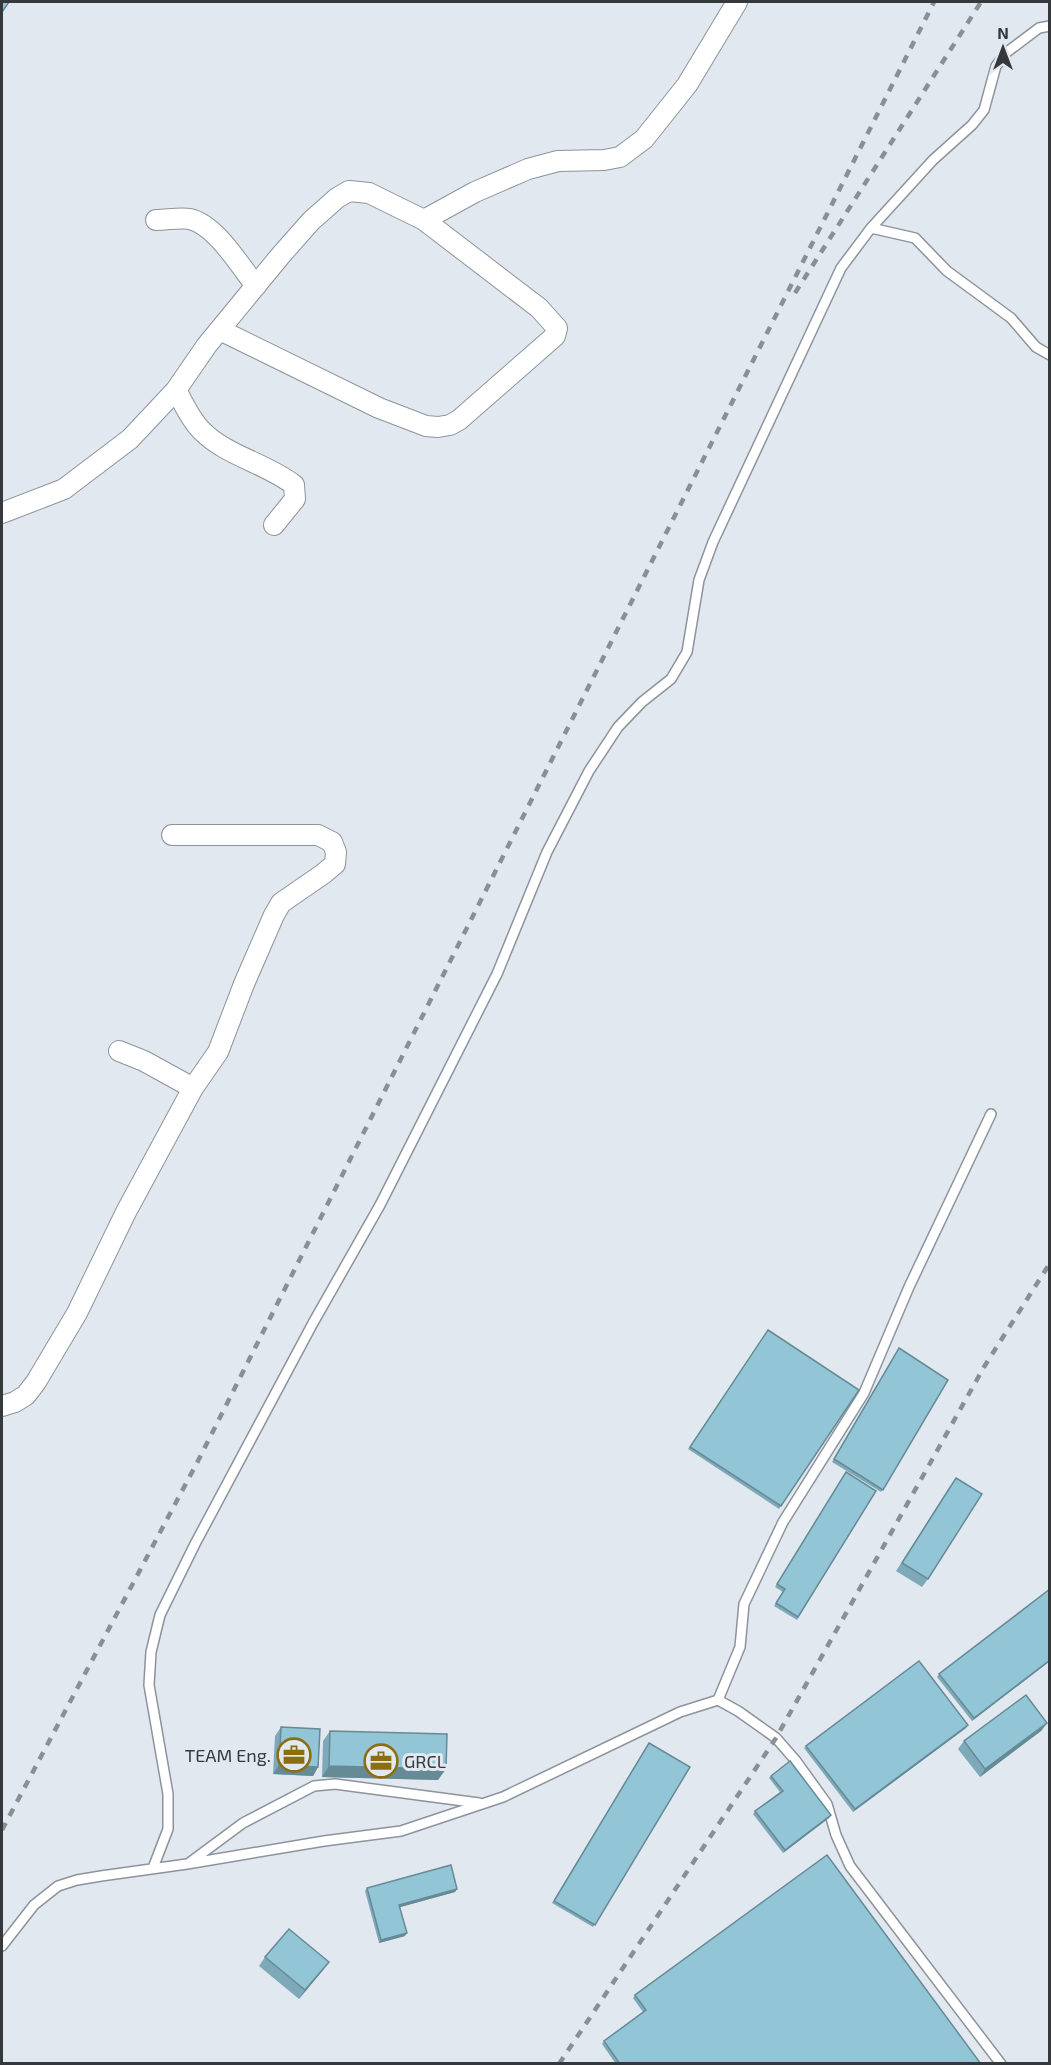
<svg xmlns="http://www.w3.org/2000/svg" width="1051" height="2065" font-family="'Exo 2',sans-serif">
<style>
.lines{fill:none;stroke-linecap:round;stroke-linejoin:round}
.lane-casing{stroke:#8d939a;stroke-width:12}
.street-casing{stroke:#8d939a;stroke-width:22}
.lane{stroke:#fff;stroke-width:9}
.street{stroke:#fff;stroke-width:20}
.rail{stroke:#8a8f94;stroke-width:4.5;stroke-dasharray:8 8;stroke-linecap:butt}
.wall{fill:#7ea9b8}
.shaded-wall{fill:#668a96}
.building{fill:#92c5d6;stroke:#668a96;stroke-width:1.5}
.labels{text-anchor:middle;dominant-baseline:central;stroke-width:6;stroke-linejoin:round;paint-order:stroke}
.poi-label{font-size:18px;fill:#36393c;stroke:#e1e8f0;text-anchor:end}
</style>
<rect width="100%" height="100%" fill="#e1e8f0"/>
<g class="lines">
<defs>
<path id="lane" d="M871,228L915,238L947,271L1011,318L1036,347L1050,355
M718,1700L740,1647L744,1604L783,1522L864,1393L909,1287L991,1114
M189,1863L243,1823L314,1786L335,1784L479,1803
M153,1868L168,1829V1794L149,1685L151,1652L160,1615L195,1544L313,1323L380,1205L497,974L547,852L589,771L618,727L642,702L671,679L687,652L699,580L713,542L841,268L871,228L933,160L972,125L984,110L996,66L1007,52L1039,28L1050,26
M2,1946L34,1905L58,1886L77,1880L101,1876L187,1864L324,1841L401,1831L503,1797L680,1712L718,1700L738,1711L776,1738L796,1761L827,1804L836,1835L850,1866L1001,2064"/>
<path id="street" d="M156,220C167,220 180,217 190,219C216,225 240,266 256,286
M424,220L475,192L528,169L558,161L604,160L620,157L644,139L687,85L737,2
M176,390C184,404 190,419 201,430C226,456 266,463 294,485L295,499L274,525
M2,513L64,489L130,439L176,390L207,345L281,255L311,221L337,198L349,191L369,193L424,220L539,308L557,328L555,336L459,420L450,425L438,427L426,426L379,408L220,330
M119,1051L144,1061L193,1088
M2,1406L15,1402L26,1395L36,1382L77,1313L126,1212L193,1088L218,1052L244,984L274,915L281,903L323,874L335,864L336,852L332,842L318,835H172"/>
</defs>
<use href="#lane" class="lane-casing"/>
<use href="#street" class="street-casing"/>
<use href="#lane" class="lane"/>
<use href="#street" class="street"/>
<path class="rail" d="M795,293L981,2
M2,1830L199,1459L934,2
M559,2064L776,1738L984,1367L1050,1263"/>
</g>
<path class="wall" d="M768,1330L859,1390L779,1509L688,1449Z
M899,1348L948,1380L881,1492L832,1462Z
M846,1472L876,1491L797,1620L774,1606L783,1592L775,1587Z
M950,1486L928,1579L922,1587L896,1571Z
M1050,1589V1661L972,1721L937,1677L939,1674Z
M1047,1723L1041,1731L980,1777L958,1749L964,1741Z
M281,1727L318,1767L313,1776L273,1774L275,1736Z
M966,1728L853,1812L804,1748L806,1746Z
M330,1731L438,1780L322,1777L323,1741Z
M649,1743L690,1767L593,1927L552,1903Z
M771,1776L831,1815L829,1818L783,1853L753,1814L755,1811L780,1792L769,1778Z
M367,1888L457,1889L455,1892L400,1907L405,1936L379,1943L365,1891Z
M265,1957L323,1970L299,1999L259,1966Z
M635,1995L981,2064H616L602,2044L604,2041L643,2012L633,1998Z"/>
<path class="shaded-wall" d="M1050,1660V1661L972,1721L974,1718Z
M1047,1723L1041,1731L980,1777L985,1769Z
M968,1725L966,1728L853,1812L855,1809Z
M279,1765L318,1767L313,1776L273,1774Z
M329,1766L446,1769L438,1780L322,1777Z
M831,1815L829,1818L783,1853L785,1850Z
M457,1889L455,1892L397,1908L399,1905Z
M407,1933L405,1936L379,1943L381,1940Z
M329,1962L323,1970L299,1999L305,1990Z"/>
<path class="building" d="M2,2H9L2,12Z
M768,1330L859,1390L781,1506L690,1447Z
M899,1348L948,1380L883,1490L834,1459Z
M846,1472L876,1491L798,1617L776,1603L785,1589L777,1584Z
M956,1478L982,1494L928,1579L902,1563Z
M1050,1589V1660L974,1718L939,1674Z
M919,1661L968,1725L855,1809L806,1746Z
M1026,1695L1047,1723L985,1769L964,1741Z
M281,1727L320,1729L318,1767L279,1765Z
M330,1731L447,1734L446,1769L329,1766Z
M649,1743L690,1767L595,1925L554,1901Z
M790,1761L831,1815L785,1850L755,1811L783,1791L771,1776Z
M827,1855L981,2064H620L604,2041L646,2010L635,1995Z
M451,1865L457,1889L399,1905L407,1933L381,1940L367,1888Z
M289,1929L329,1962L305,1990L265,1957Z"/>
<defs>
<symbol id="office-ring" viewBox="-11 -11 22 22"><circle r="9.5" fill="#e1e8f0" stroke="#8c6d0f" stroke-width="1.5"/><path d="M-6-3h4V-5.5h4V-3h4V5H-6ZM-1-4.5V-3h2v-1.5ZM-6 0V1H6V0Z" fill="#8c6d0f"/></symbol>
</defs>
<g fill-rule="evenodd">
<use href="#office-ring" x="275" y="1736" width="38" height="38"/>
<use href="#office-ring" x="362" y="1742" width="38" height="38"/>
</g>
<g class="labels">
<g class="poi-label">
<text x="271" y="1755">TEAM Eng.</text>
<text x="404" y="1761" text-anchor="start">GRCL</text>
</g>
</g>
<rect width="1051" height="2065" fill="none" stroke="#36393c" stroke-width="6"/>
<g transform="translate(1003 48)" stroke="#e1e8f0" stroke-width="4.5" paint-order="stroke">
<path d="M0-4.5L10 22L0 15L-10 22Z" fill="#36393c"/>
<text y="-9" font-size="16" font-weight="bold" text-anchor="middle" fill="#36393c">N</text>
</g>
</svg>
